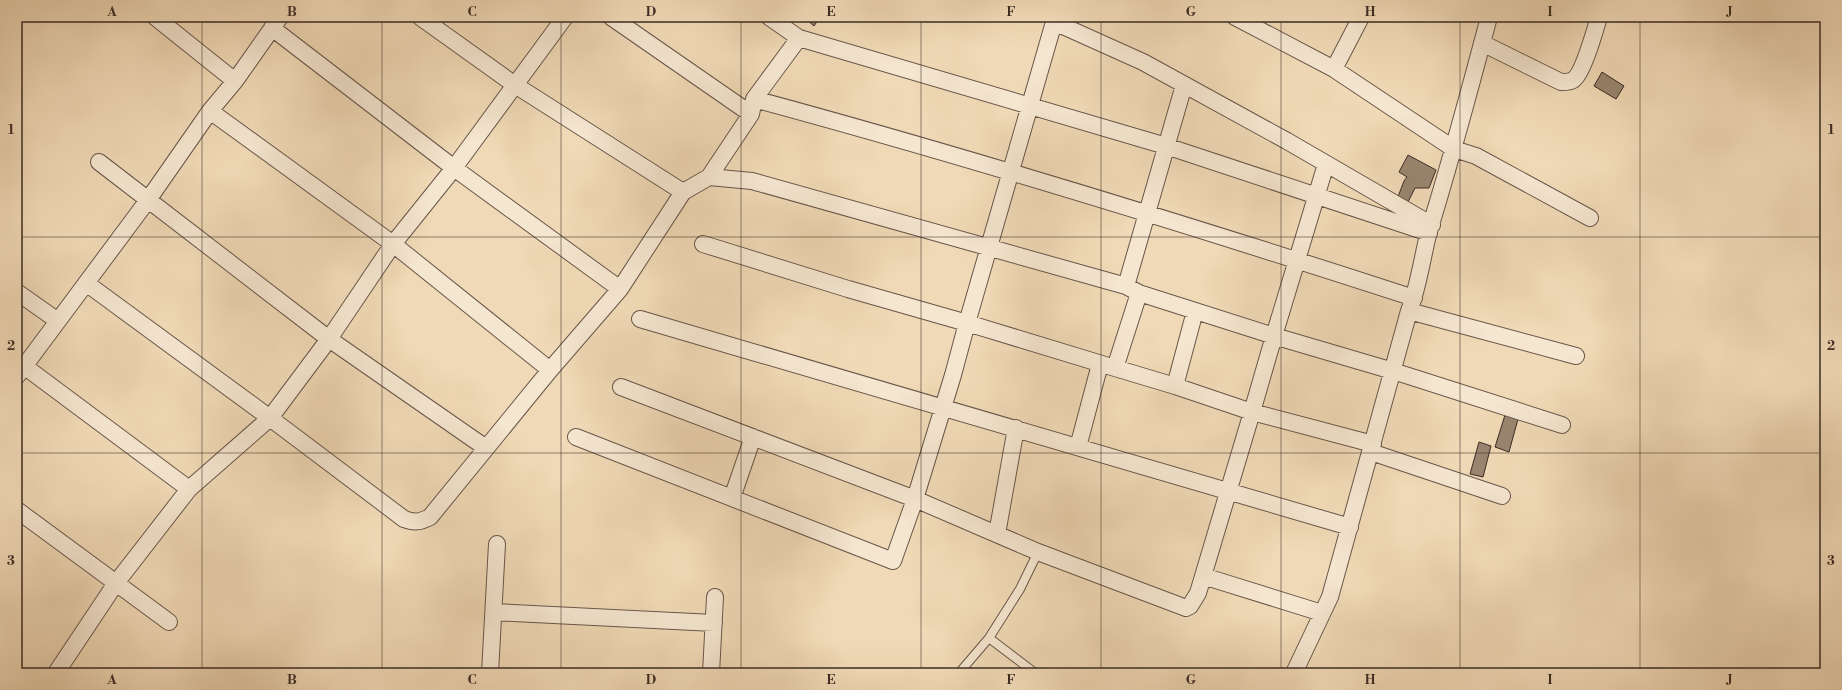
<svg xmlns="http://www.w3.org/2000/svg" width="1842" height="690" font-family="'Libre Bodoni',serif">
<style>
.building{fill:#998570;stroke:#3b2b25}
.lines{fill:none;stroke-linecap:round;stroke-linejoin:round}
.service-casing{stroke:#685649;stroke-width:10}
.minor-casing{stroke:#685649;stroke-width:18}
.service{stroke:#f5e6d0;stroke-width:8}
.minor{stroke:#f5e6d0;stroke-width:16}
.grid{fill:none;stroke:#3b2b25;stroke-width:1;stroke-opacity:0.55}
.neatline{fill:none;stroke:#3b2b25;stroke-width:1.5}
.grid-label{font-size:13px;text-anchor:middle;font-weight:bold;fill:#3b2b25}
</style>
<rect width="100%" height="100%" fill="#f0d9b6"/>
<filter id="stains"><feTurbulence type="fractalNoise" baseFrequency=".005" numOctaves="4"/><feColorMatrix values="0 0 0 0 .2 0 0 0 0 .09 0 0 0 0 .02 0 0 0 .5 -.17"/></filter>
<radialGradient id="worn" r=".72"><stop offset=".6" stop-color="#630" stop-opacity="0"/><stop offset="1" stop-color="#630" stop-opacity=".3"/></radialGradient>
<path class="building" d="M797,17H820L814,26L807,20L805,22Z
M1602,72L1624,86L1616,99L1594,86Z
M1408,155L1436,170L1429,188H1415L1405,208L1396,202L1404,181L1407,177L1399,172Z
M1505,415L1518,419L1509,452L1495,447Z
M1479,442L1491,446L1483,477L1470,474Z"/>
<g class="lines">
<defs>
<path id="service" d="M989,638L1035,673
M959,673L989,638L1020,589L1038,552"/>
<path id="minor" d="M155,17L235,81
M420,17L515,85L683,192
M611,17L751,114
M769,17L799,38L1166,146L1429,233
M1056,17L1054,22L1143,62L1287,141L1432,225
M1235,17L1334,69L1454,149L1476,156L1590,218
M1054,22L967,323L1115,368
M272,28L454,168L620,289
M1482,43L1561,82C1565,82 1570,82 1573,80C1583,74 1595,30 1599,17
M1334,69L1361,17
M1184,85L1126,286L1139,293L1274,336L1326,164
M754,99C976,159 1195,227 1414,298
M210,111L393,244L550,370
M99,162L329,339L486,448
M709,177L752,181L1126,286
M703,244L848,289L967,323L953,375L915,499L1038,552L1186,608L1190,606L1198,593L1252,412L1175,386L1195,311
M86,283L270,418L329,339L393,244L454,168L565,17
M17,292L58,321
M1139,293L1115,368L1175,386
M1409,311L1576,356
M640,319L1350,527
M24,366L189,489
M17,376L148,200L210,111L235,81L280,17
M576,437L893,561L915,499L621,387
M1373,444L1252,412L1274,336L1393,371L1562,425
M1078,447L1100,364
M1371,452L1502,496
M732,498L753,437
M17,510L169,622
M997,534L1016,428
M1203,576L1322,613
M494,612L714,623
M56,673L116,583L189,489L270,418L404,519C415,523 420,522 430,517L550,370L620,289L683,192L709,177L751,114L754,99L799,38
M490,673L497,544
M711,673L715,597
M1294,673L1330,597L1409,311C1419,285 1422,258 1429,231C1451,160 1470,89 1489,17"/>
</defs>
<use href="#service" class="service-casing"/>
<use href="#minor" class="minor-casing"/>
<use href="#service" class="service"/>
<use href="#minor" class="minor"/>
</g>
<path class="grid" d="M202,17V673M382,17V673M561,17V673M741,17V673M921,17V673M1101,17V673M1281,17V673M1460,17V673M1640,17V673M17,237H1825M17,453H1825"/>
<rect width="1842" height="690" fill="none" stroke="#f0d9b6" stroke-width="44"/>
<rect x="22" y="22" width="1798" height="646" class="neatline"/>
<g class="grid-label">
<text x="112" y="16">A</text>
<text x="292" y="16">B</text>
<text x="472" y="16">C</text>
<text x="651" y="16">D</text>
<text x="831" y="16">E</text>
<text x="1011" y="16">F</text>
<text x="1191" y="16">G</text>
<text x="1370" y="16">H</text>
<text x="1550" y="16">I</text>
<text x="1730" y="16">J</text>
<text x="11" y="134">1</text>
<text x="1831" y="134">1</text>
<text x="11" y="350">2</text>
<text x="1831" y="350">2</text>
<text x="11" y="565">3</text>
<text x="1831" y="565">3</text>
<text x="112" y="684">A</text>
<text x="292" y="684">B</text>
<text x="472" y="684">C</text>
<text x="651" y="684">D</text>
<text x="831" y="684">E</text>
<text x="1011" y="684">F</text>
<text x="1191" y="684">G</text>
<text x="1370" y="684">H</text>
<text x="1550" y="684">I</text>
<text x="1730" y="684">J</text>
</g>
<rect width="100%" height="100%" filter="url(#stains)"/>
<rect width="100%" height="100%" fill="url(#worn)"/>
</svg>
